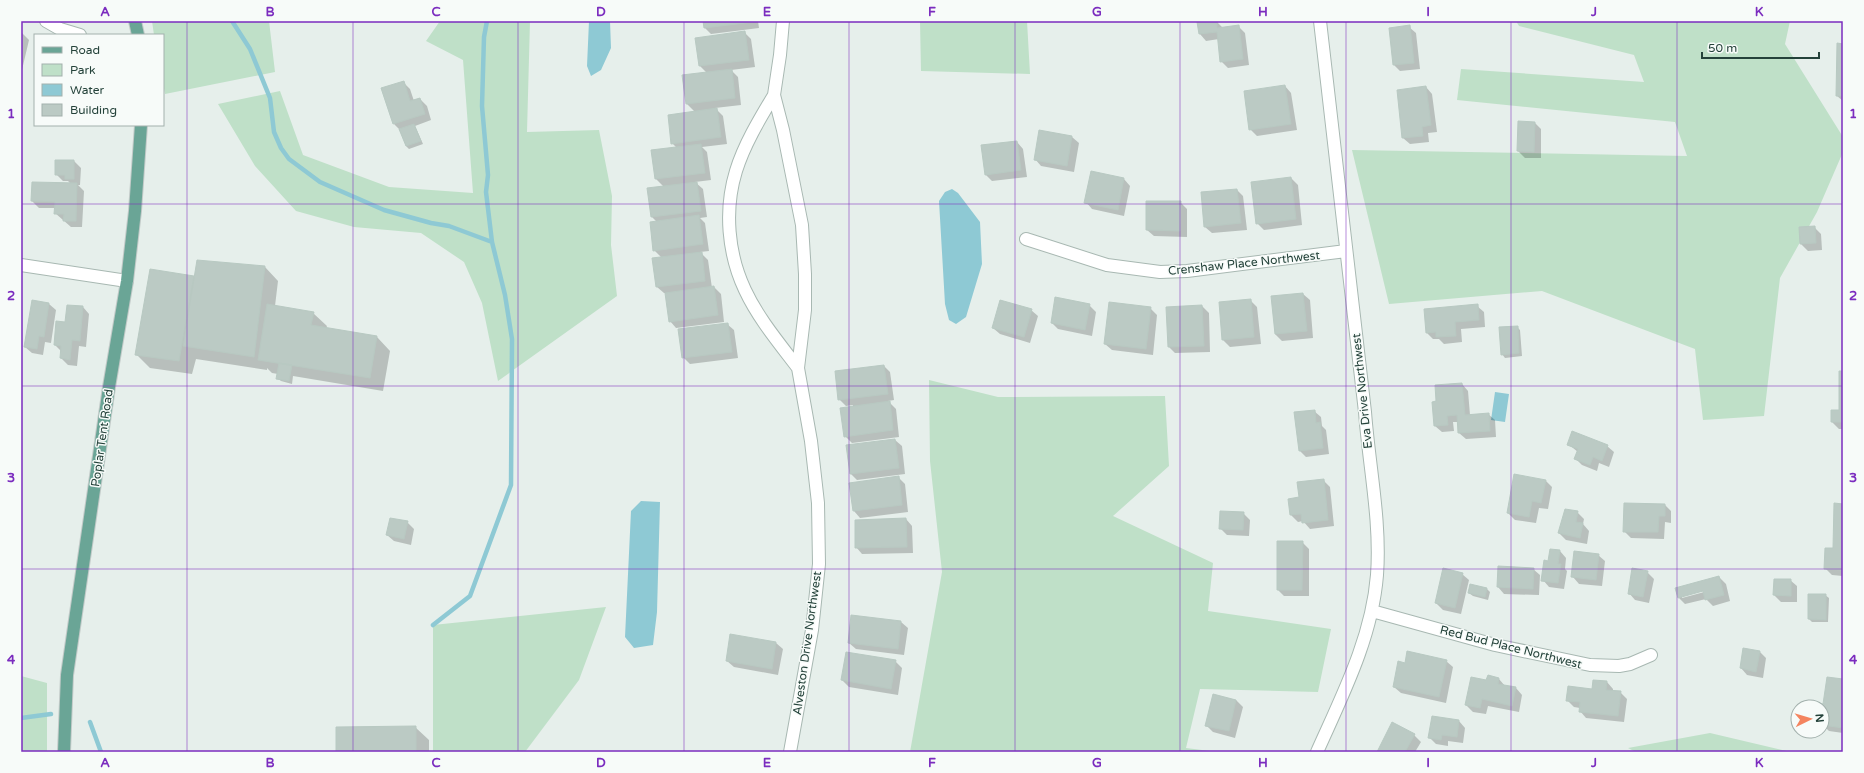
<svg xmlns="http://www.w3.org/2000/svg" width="1864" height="773" font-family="'Varela Round',sans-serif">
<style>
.green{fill:#bfe0c8}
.water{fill:#8ec9d4}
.shadow{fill:#0003;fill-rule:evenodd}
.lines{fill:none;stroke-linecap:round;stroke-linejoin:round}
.stream{stroke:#8ec9d4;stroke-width:4.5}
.building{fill:#bbcac4;stroke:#b8c9c2}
.minor-casing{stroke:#a8b8b2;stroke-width:14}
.major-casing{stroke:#c2cac8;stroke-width:14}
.minor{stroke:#fff;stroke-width:12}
.major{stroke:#6aa596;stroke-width:12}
.grid{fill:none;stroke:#7b2cbf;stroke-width:1;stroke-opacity:0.55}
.labels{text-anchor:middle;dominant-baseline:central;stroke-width:3;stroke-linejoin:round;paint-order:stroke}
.street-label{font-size:12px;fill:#24423a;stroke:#f7fbf9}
.neatline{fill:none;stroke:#7b2cbf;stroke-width:1.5}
.grid-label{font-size:13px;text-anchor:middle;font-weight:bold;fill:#7b2cbf}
</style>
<rect width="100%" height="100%" fill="#e6efeb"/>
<path class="green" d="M152,21H269L275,72L165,94L163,83V35H154Z
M440,21H530L527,132L599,130L612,196L611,245L617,296L498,381L482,303L464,262L421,233L354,227L296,211L255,166L218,104L280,91L303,155L389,187L473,193L463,60L426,41Z
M920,21H1027L1030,74L921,71Z
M1516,21H1790L1785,44L1843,137V152L1817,212L1780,278L1764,416L1703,420L1695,349L1542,291L1389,304L1352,150L1687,156L1675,122L1457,100L1461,69L1644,82L1634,55L1519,26Z
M929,380L998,397L1165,396L1169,466L1113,516L1213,563L1208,611L1331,629L1318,692L1200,689L1186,748L1218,752H910L942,572L930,461Z
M606,607L579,680L525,752H433V625Z
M21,676L47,683V752H21Z
M1710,733L1791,752H1636L1628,748Z"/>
<path class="water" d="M589,21H610L611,48L601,70L591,76L587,66Z
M952,189L958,193L980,222L982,264L966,317L956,324L949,320L945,304L939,201L945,192Z
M1495,392L1509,394L1505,422L1491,420Z
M641,501L660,502L657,612L653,645L634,648L625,637L631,511Z"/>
<path class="shadow" d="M704,21H758L759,28L711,34L705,28Z
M1216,21L1223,28L1238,26L1245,33L1249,65L1228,68L1221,61L1219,39L1206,41L1200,34L1198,23Z
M1409,27L1416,33L1420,69L1400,71L1394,65Z
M21,32L29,40L21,74Z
M744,32L751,39L755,67L731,70L738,77L741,105L715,108L723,116L727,144L702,147L707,152L711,180L695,182L703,189L707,217L700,218L705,223L709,251L700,252L708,260L712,288L714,287L721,294L724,322L676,328L670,321L666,293H664L657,287L662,258L654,250L657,222L652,217L664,187L656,179L652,151L677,148L672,143L695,112L687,104L683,76L707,73L700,66L696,39Z
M1843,45V101L1837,96Z
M403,82L410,89L414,101L420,99L427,106L431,120L415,126L423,144L409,149L406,146L400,130L394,124Z
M1285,86L1291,93L1297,130L1257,136L1250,129Z
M1426,87L1432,94L1437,132L1428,133L1429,142L1410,144L1403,138Z
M1534,122L1541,129V158H1525L1518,151Z
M1072,137L1079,143L1074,172L1041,166L1035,159Z
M1017,142L1023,149L1027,177L992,181L986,175Z
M74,161L81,168L80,185H78L84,191L82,227H71L55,213L56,208H39L32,201L33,183L71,184L68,181H63L56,174Z
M1291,178L1298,185L1302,225L1264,230L1257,223Z
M1124,179L1130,186L1124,216L1092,209L1086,202Z
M1237,190L1243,196L1247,230L1212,233L1205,227Z
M1180,202L1187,209V237L1154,236L1147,230Z
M1814,227L1821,234L1822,250L1808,251L1801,244L1800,228Z
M265,267L278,281L275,306L313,313L327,326L326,329L377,337L390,351L383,391L293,376L292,384L281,381L278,378V374L272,373L267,368V370L196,359L192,374L150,368L136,354L151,270L195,277Z
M1303,294L1310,300L1313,338L1282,341L1275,334L1272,297Z
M1250,300L1257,307L1261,344L1230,347L1223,340Z
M33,301L49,304L56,310L51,343L45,342L43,355L32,353L25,347Z
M1089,305L1096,312L1092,336L1058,329L1052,323Z
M1202,306L1209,313L1210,352L1175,353L1169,347Z
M1477,306L1484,312L1485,327L1461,329L1462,342L1444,344L1439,339H1433L1427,333Z
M83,307L89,314L86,347L79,346L77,366L68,365L61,358L62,352L55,345L66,323Z
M1150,308L1157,315L1153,355L1112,350L1105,344Z
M1031,310L1038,316L1030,343L1000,334L993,328Z
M727,324L734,330L738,358L690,364L683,357Z
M1517,327L1520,330L1522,356L1505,358L1502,354Z
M884,366L890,372L894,400L888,401L896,409L899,437L852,443L845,436L853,405L846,406L839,399Z
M1843,372V429H1839L1832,422V411H1840Z
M1462,384L1468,391L1470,415L1488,414L1495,420L1496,437L1466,439L1459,433L1458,422H1453L1454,431L1442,432L1435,426L1437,402Z
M1314,411L1321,417L1322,426L1326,430L1329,454L1306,457L1299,450Z
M895,440L902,446L905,474L857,480L850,473Z
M1568,444L1607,446L1614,452L1609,467L1599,463L1597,471L1582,465L1576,459L1578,452Z
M898,477L905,484L908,512L860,518L854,511L850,484Z
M1323,480L1330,487L1334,526L1310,529L1303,521L1298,522L1291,515L1300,498Z
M1545,480L1552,487L1548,509L1539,508L1536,523L1515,520L1508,513Z
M1665,505L1671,511V523L1665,522L1664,539L1631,538L1624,531Z
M1843,505V576L1832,575L1826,569L1834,549Z
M1577,512L1584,519L1583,524L1589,531L1587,544L1566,540L1559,533Z
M1243,513L1250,520L1249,536L1227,535L1220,528Z
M906,519L912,526L913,553L862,554L856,547Z
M407,522L414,529L411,545L394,541L387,535Z
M1302,542L1309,549V596H1284L1278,590Z
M1560,551L1566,558L1565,569L1567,571L1564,589L1549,587L1543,580L1549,562Z
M1598,555L1605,561L1602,586L1579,584L1573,577Z
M1533,569L1540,575L1539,595L1504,594L1498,587Z
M1647,572L1654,579L1649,603L1635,600L1629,593Z
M1462,574L1469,580L1461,614L1443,610L1436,603Z
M1719,577L1726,584L1730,601L1713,606L1706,599L1685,604L1679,598L1676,589ZM1708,589V591L1682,598V596Z
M1790,580L1797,586V602H1781L1774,595Z
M1471,585L1487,589L1490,592L1488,600L1473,596L1469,593Z
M1825,595L1829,598L1828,622H1812L1809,619Z
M901,622L908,628L904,655L856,649L849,643Z
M731,635L776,643L783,649L778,675L734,667L727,661Z
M1760,652L1766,658L1763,678L1747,675L1741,668Z
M895,661L902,668L898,695L849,687L842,680Z
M1446,661L1453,667L1446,703L1401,693L1394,687Z
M1499,679L1505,686L1516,688L1522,695L1519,712L1488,706L1486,714L1473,712L1466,705L1487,681Z
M1843,680V733L1829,731L1822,724V707H1814L1824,705Z
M1607,682L1613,689V691L1620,692L1627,699L1624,722L1586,718L1580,711V708L1574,707L1567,700Z
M1214,695L1236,700L1243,707L1235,738L1213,732L1206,725Z
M1459,721L1465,728L1463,743L1448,741V746L1436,744L1430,738Z
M415,727L429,740V752H337Z
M1414,735L1421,742L1415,752H1378Z"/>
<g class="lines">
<path class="stream" d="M232,21L250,49L270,98L274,132L281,148L289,159L320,182L384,210L431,223L449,226L492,242
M433,625L470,596L511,485L512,339L505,295L492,242L486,192L488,175L482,106L484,37L487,21
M21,718L51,714
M90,722L101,752"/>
</g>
<path class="building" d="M703,21H753V22L704,28Z
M1217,21V28L1239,25L1243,59L1220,62L1217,32L1199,34L1197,22Z
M1410,25L1414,63L1393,65L1389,28Z
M745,31L749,60L699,66L695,38Z
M1837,43L1843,44V96H1836Z
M732,69L735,98L686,104L682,75Z
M404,81L410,101L420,98L425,114L393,124L381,88Z
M1285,85L1291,124L1249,130L1244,91Z
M1426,86L1431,125L1422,127L1423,136L1402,138L1397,90Z
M717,108L721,137L671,144L668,115Z
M1518,121L1535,122L1534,152L1517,151Z
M414,124L421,141L406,146L399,129Z
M1039,130L1072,136L1067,166L1034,160Z
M1017,141L1021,170L985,175L981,145Z
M701,144L705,173L655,179L651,150Z
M55,160H74V179H65V175H55Z
M1091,171L1124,178L1118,210L1084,203Z
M1291,177L1296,219L1256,224L1251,182Z
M32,182L77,183L76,221H63L64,214H54L55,202L31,201Z
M697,182L701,211L651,217L647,188Z
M1237,189L1241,223L1204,227L1201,192Z
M1146,201H1181L1180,231L1146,230Z
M699,215L703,244L653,251L650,222Z
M1815,226L1816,243L1800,244L1799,227Z
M702,252L705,281L656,287L652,258Z
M197,260L265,266L254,357L183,346Z
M150,269L194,276L179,361L135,355Z
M714,286L718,315L669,322L665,293Z
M1303,293L1307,331L1275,334L1271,296Z
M1055,297L1090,304L1085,330L1051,323Z
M1251,299L1254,337L1222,340L1219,302Z
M32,300L49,303L44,337L39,336L37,349L24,347Z
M1000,300L1032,309L1024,337L992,328Z
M1109,302L1151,307L1146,349L1104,344Z
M267,304L314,312L311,325L377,336L370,378L258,360Z
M1478,304L1479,320L1455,322L1456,336L1436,337V332L1426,333L1424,309Z
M67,305L83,306L80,341L72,340L70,360L60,358L61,346L54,345L56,321L65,322Z
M1202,305L1204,346L1168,347L1166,307Z
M728,323L732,352L682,358L678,329Z
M1518,326L1519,353L1501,355L1499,327Z
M279,363L292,365L289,381L276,379Z
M884,365L888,394L838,400L835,371Z
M1839,371H1843V422H1831V410H1839Z
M1462,383L1465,415L1489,413L1490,431L1458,433L1457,415L1447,416L1448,425L1434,426L1432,402L1436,401L1435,385Z
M890,401L893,430L844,437L840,408Z
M1315,410L1316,423L1320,422L1323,448L1299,451L1294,412Z
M1572,431L1608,445L1602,461L1593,457L1590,465L1574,459L1578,449L1567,445Z
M895,439L899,468L850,474L846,445Z
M1514,474L1546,480L1541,503L1532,501L1529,517L1507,513Z
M899,476L902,505L853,511L849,483Z
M1324,479L1328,520L1302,523L1301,514L1290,515L1288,499L1299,497L1297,482Z
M1624,503L1665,504V516H1659L1658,532H1623Z
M1834,503L1843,504V570L1824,569L1825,548H1833Z
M1565,509L1578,511L1576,522L1583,523L1580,538L1558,533Z
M1220,511L1244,512L1243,530L1219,529Z
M390,518L408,521L404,539L386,535Z
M906,518L907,547L855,548V520Z
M1277,541H1303L1302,590H1277Z
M1550,549L1560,550L1558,564H1561L1558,583L1541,581L1544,560L1548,561Z
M1574,551L1599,554L1596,580L1571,577Z
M1498,566L1534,568L1533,589L1497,587Z
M1443,568L1463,573L1455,608L1435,603Z
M1632,568L1648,571L1643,597L1628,594Z
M1719,576L1724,595L1705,600L1703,591L1678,598L1675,588Z
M1774,579H1791V596L1773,595Z
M1470,584L1487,588L1485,597L1468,593Z
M1808,594H1826V620L1808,619Z
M851,615L901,621L898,649L848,643Z
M730,634L776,642L772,669L726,661Z
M1743,648L1760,651L1756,672L1740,668Z
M1407,651L1447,660L1439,697L1393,687L1398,661L1405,663Z
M846,652L896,660L891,689L841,680Z
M1488,675L1499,678L1498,684L1516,687L1512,706L1482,699L1480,708L1465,705L1471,677L1486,680Z
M1827,677L1843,679V728L1822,725V707H1813V703L1823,704Z
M1593,680L1607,681L1606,690L1621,691L1618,716L1579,712L1580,702L1566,701L1568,686L1592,689Z
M1213,694L1236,700L1229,731L1205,726Z
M1432,716L1459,720L1457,737L1442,735L1441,740L1428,738Z
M1392,722L1415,734L1405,752H1377Z
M416,726V752H336V727Z"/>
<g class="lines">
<defs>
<path id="minor" d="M46,21L60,29L80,35
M783,21L780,55L774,95L783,130L802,225L805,274V310L798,368L811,441L818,503L819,564L812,630L790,752
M774,95C759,120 744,145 736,171C724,210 728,254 745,290C758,318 779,343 798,368
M1026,239L1107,265L1160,272L1187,271L1346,251
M21,265L127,281
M1372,611L1495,645L1590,665L1619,666L1630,664L1651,655
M1317,752C1342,696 1372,638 1377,575C1381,521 1369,466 1365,412L1320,21"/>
<path id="major" d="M135,21L138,35
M64,752L67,675L109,387L127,281L135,211L141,125"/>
</defs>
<use href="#minor" class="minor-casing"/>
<use href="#major" class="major-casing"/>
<use href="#minor" class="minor"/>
<use href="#major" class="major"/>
</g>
<path class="grid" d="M187,21V752M353,21V752M518,21V752M684,21V752M849,21V752M1015,21V752M1180,21V752M1346,21V752M1511,21V752M1677,21V752M21,204H1843M21,386H1843M21,569H1843"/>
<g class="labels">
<g class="street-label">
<text transform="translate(1244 263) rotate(-6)">Crenshaw Place Northwest</text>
<text transform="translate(1362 391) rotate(-96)">Eva Drive Northwest</text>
<text transform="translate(102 438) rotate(-82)">Poplar Tent Road</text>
<text transform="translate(807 643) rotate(-82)">Alveston Drive Northwest</text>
<text transform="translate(1511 647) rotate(14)">Red Bud Place Northwest</text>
</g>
</g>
<rect width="1864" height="773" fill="none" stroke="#f7fbf9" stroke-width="44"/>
<rect x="34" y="34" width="130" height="92" fill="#f7fbf9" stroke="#a3b1ad"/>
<rect x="42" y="47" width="20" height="6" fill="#6aa596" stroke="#a3b1ad"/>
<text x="70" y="54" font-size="12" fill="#24423a">Road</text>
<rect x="42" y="64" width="20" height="12" fill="#bfe0c8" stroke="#a3b1ad"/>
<text x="70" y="74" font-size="12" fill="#24423a">Park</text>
<rect x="42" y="84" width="20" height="12" fill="#8ec9d4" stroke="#a3b1ad"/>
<text x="70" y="94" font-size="12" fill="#24423a">Water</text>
<rect x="42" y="104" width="20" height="12" fill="#bbcac4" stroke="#a3b1ad"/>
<text x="70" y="114" font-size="12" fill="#24423a">Building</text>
<g transform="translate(1810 719) rotate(85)"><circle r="19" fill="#f7fbf9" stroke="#a3b1ad"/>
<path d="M0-3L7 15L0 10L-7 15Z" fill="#f4845f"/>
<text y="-6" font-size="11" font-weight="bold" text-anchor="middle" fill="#24423a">N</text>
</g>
<path d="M1702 52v6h117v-6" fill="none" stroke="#24423a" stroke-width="2"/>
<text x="1708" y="52" font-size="12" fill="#24423a" stroke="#f7fbf9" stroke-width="3" paint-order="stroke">50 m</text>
<rect x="22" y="22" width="1820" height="729" class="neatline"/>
<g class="grid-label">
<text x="105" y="16">A</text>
<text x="270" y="16">B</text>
<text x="436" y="16">C</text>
<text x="601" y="16">D</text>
<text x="767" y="16">E</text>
<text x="932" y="16">F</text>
<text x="1097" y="16">G</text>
<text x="1263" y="16">H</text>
<text x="1428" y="16">I</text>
<text x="1594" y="16">J</text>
<text x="1759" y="16">K</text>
<text x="11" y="118">1</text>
<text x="1853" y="118">1</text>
<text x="11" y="300">2</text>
<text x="1853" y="300">2</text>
<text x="11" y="482">3</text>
<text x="1853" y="482">3</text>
<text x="11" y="664">4</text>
<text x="1853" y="664">4</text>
<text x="105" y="767">A</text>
<text x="270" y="767">B</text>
<text x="436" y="767">C</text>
<text x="601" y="767">D</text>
<text x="767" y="767">E</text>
<text x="932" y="767">F</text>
<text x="1097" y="767">G</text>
<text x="1263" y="767">H</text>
<text x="1428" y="767">I</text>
<text x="1594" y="767">J</text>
<text x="1759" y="767">K</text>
</g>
</svg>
